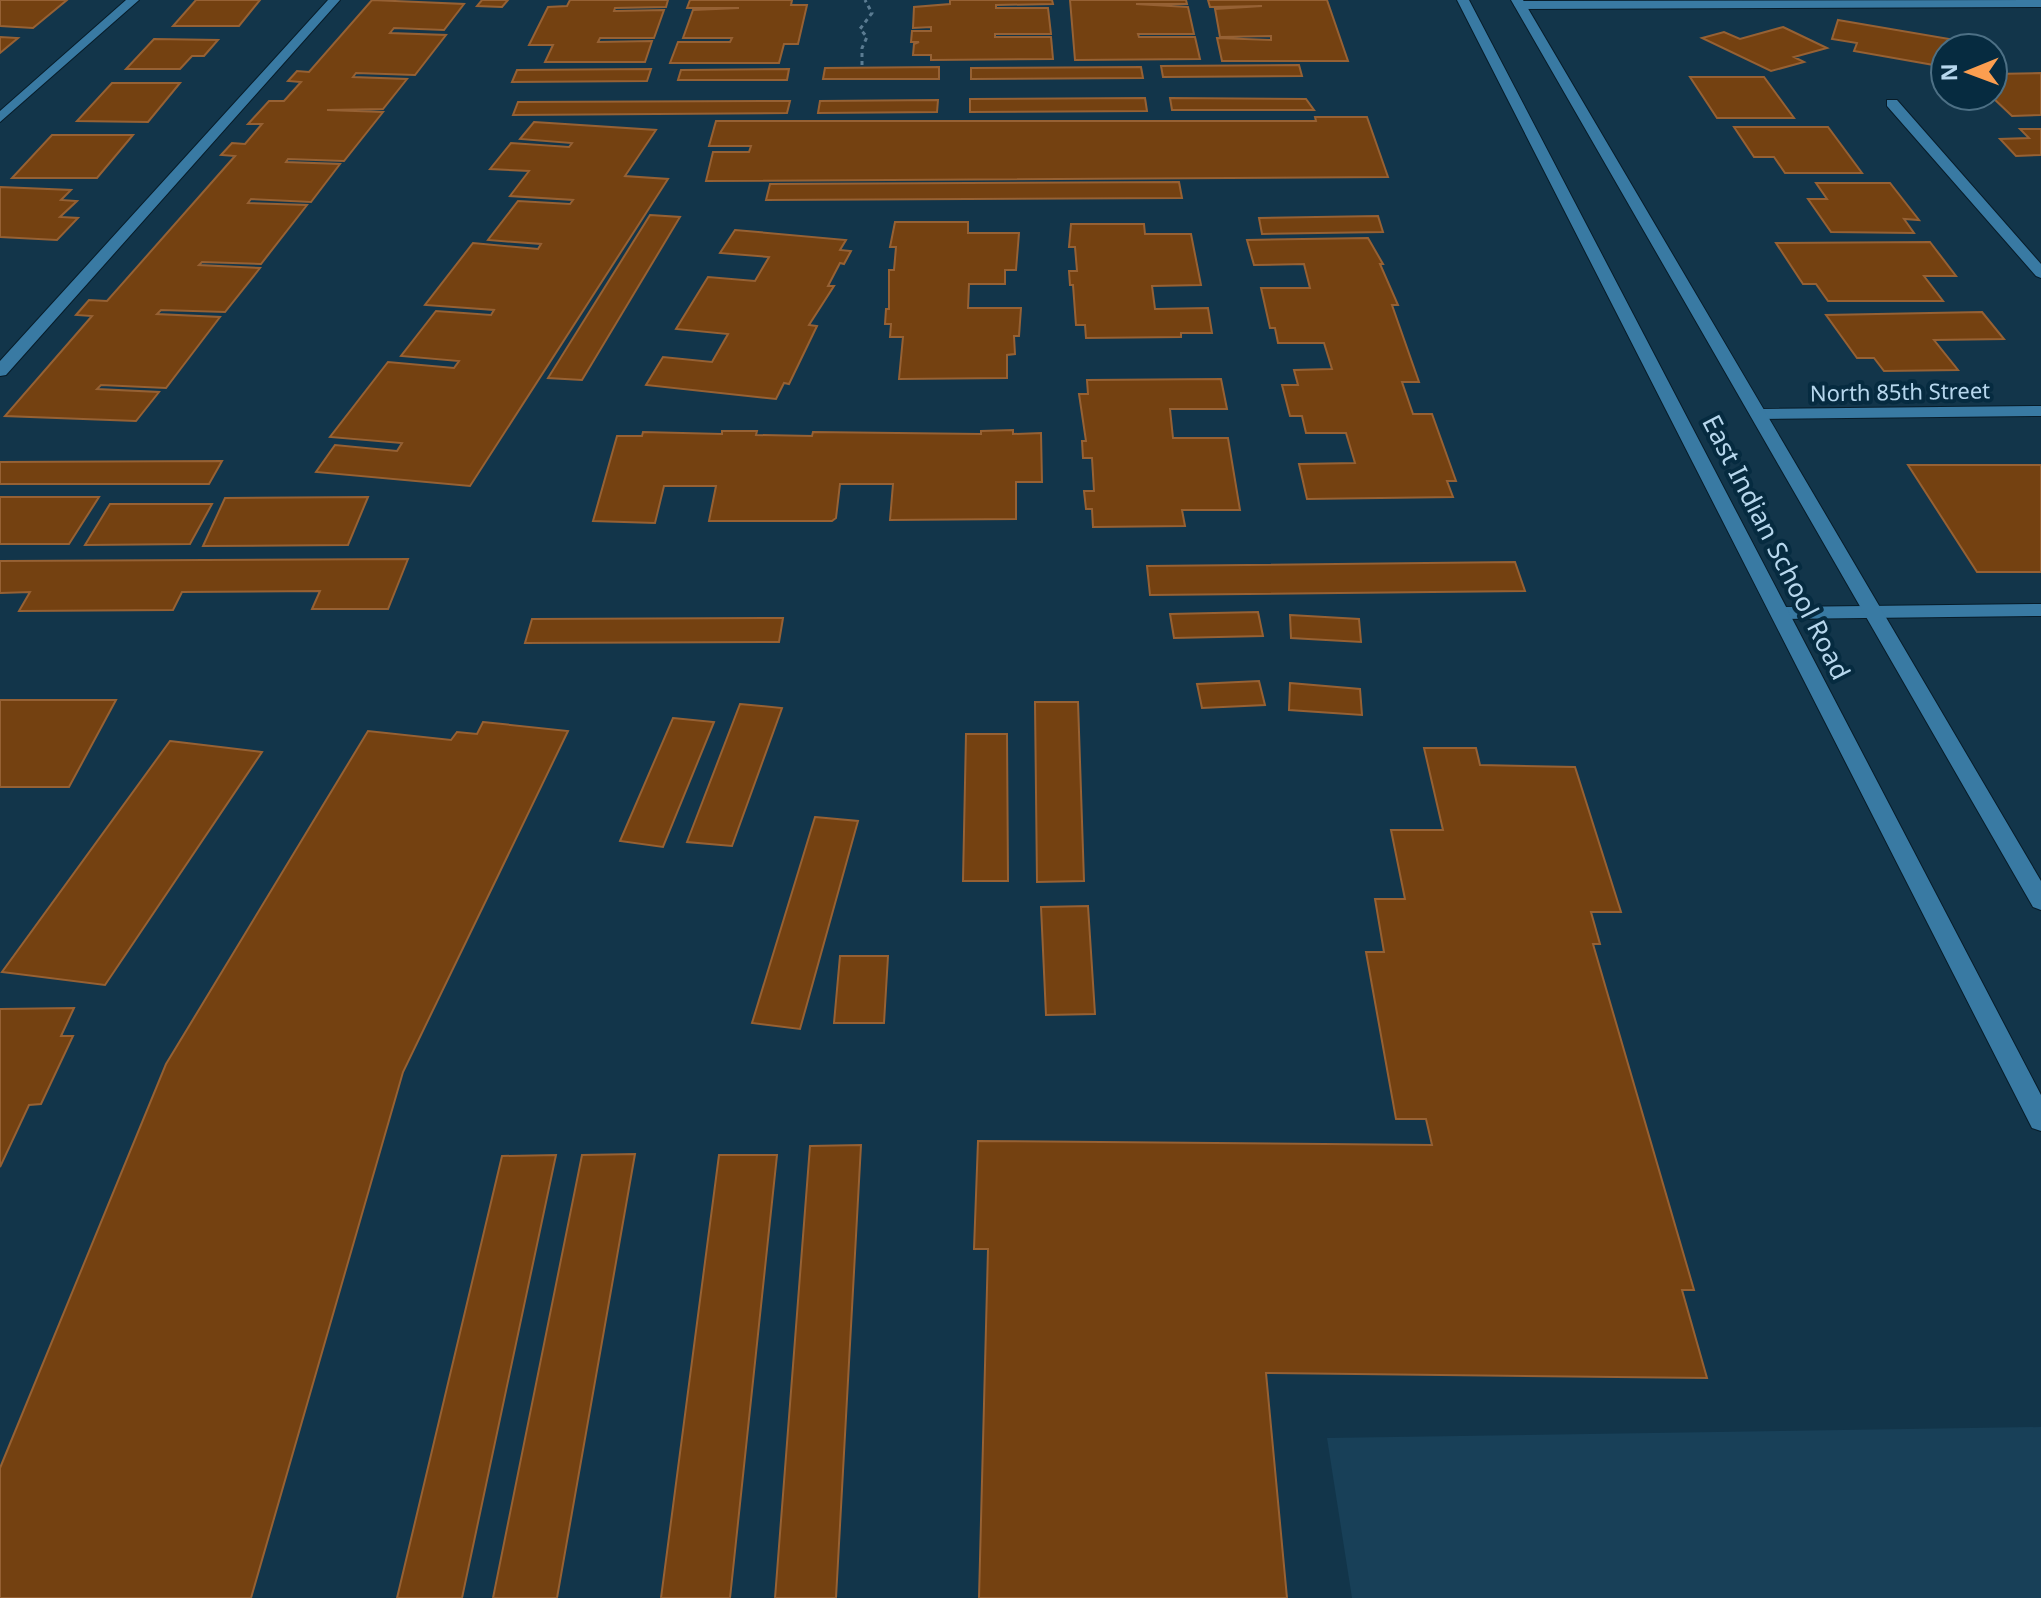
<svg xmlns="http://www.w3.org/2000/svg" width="2041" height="1598" font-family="'Noto Sans',sans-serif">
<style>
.built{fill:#184058}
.building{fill:#744111;stroke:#966134;stroke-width:2}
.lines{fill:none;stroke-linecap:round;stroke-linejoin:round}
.service-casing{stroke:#071c29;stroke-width:2}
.minor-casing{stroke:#071c29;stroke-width:2}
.secondary-casing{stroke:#071c29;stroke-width:2}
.path{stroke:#5b7c92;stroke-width:3;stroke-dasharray:4 4;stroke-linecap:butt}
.service{fill:#397aa3;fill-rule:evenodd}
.minor{fill:#397aa3;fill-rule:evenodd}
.secondary{fill:#397aa3;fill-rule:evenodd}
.labels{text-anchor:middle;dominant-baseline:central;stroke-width:8;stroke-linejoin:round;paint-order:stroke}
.far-street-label{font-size:22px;fill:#b7d7ed;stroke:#062b40}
.street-label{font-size:26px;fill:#b7d7ed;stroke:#062b40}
</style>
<rect width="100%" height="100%" fill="#12354a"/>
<path class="built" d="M2041,1427V1598H1352L1327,1438Z"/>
<path class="building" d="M0,0H67L33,28L0,26Z
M196,0H260L239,26H173Z
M372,0L464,4L444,30L394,28L390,33L446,35L415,75L356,73L353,77L407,79L383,109L327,110L383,112L344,161L288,159L286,162L340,164L311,202L251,199L248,203L307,205L261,264L202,262L199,265L260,268L225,312L161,310L157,314L220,317L166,388L101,385L97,389L159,392L136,421L5,416L92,316L76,315L89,300L107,301L235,156L221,155L232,143L245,144L262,124H248L269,101H284L301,82L288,81L297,71L309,72Z
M482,0H508L502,7L477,6Z
M570,0H668L666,7L615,8L614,11L664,10L654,38H600L598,42L652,41L645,62H545L553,45H529L548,7L567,6Z
M690,0H792L791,5H807L798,44H784L779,63H670L678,42H730L732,38H683L693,10L739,8H687Z
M950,0H1052L1053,4L996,5V8H1048L1051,34H995V37H1051L1053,59L931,60V55H913L914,44L919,42H911L912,31H931V27L913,28L914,7L950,4Z
M1070,0H1186L1187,4H1136L1188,7L1194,34H1138L1139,37H1195L1200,59L1075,60Z
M1208,0H1327L1348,61H1222L1217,38L1271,40V36L1220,37L1215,9L1262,6L1210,7Z
M1838,20L1961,41L1960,48H1945V67L1854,51L1857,43L1832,39Z
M1783,27L1827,48L1794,57L1804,62L1771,71L1702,38L1724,32L1740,39Z
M0,37L18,38L0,53Z
M154,39L218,40L204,56H192L180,69H126Z
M1299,65L1302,76L1163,77L1161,66Z
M939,67V79H823L825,68Z
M1141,67L1143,78L971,79V68Z
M651,69L647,81L512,82L517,70Z
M789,69L787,80H678L681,70Z
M2041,73V115L2012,116L1991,96L1993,74Z
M1690,77H1764L1794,118H1717Z
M112,83H180L148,122L77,121Z
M1145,98L1147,111L970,112V99Z
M1170,98L1306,99L1314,110H1172Z
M938,100L937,112L818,113L820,101Z
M790,101L787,113L513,115L518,102Z
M1315,117H1367L1388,177L706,181L713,152H749L751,146H709L716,121H1316Z
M534,122L656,130L625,176L668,179L470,486L316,472L335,445L397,451L402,443L330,437L388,362L454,368L459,361L401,356L436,311L491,315L494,310L425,305L473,243L538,249L541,244L488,240L518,201L570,204L573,200L510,196L529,171L490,169L511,143L569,147L572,143L520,139Z
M1734,127H1828L1862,173H1785L1774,157H1754Z
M2020,129H2041V155L2016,156L2000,139L2029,138Z
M52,135H133L97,178H12Z
M1179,182L1182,198L766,200L770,184Z
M1816,183H1890L1919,220L1904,219L1914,233L1831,232L1808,199H1827Z
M0,187L71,190L61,200L77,201L60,217L78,218L57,240L0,237Z
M650,215L680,217L582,380L548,378Z
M1378,216L1383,232L1262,234L1259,218Z
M895,222H968V233H1019L1016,270H1005V284H969L968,308H1021L1019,336H1014L1015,354L1007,355V378L899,379L903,337H890L891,324H885L886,309H889V270H894L896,247H890Z
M1071,224H1144L1145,234H1191L1201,285L1152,286L1155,309L1208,308L1212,333H1181V337L1086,338L1085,325H1076L1073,285H1070L1069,271H1077L1075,247H1069Z
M735,230L846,240L840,250L851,251L844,264L840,263L828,286H834L809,325L817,326L789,384L784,383L776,399L646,385L663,357L712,362L728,334L676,329L708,277L755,281L769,257L720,253Z
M1368,238L1383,264H1380L1398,305H1392L1419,382H1402L1413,414H1432L1456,481H1447L1453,497L1307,499L1299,464L1355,463L1346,433H1306L1302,416H1290L1282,385H1298L1294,370L1332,369L1324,343H1278L1275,328H1270L1261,288H1310L1304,264L1254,265L1247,240Z
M1930,242L1956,276H1924L1943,301H1828L1816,284H1803L1776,243Z
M1982,312L2004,339L1934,340L1958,370L1884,371L1874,358H1857L1826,315Z
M1221,379L1227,409H1170L1173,438H1228L1240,510H1182L1185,526L1093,527L1092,509H1086L1084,491H1094L1092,458H1083L1082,441H1086L1079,394H1088L1087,380Z
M1013,430V434L1041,433L1042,482H1016V519L890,520L893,484H840L836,518L832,521H709L716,486H664L655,523L593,521L617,436H642L643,432L722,434V431H757L756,435L812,436L813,432L981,434V431Z
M222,461L209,484H0V462Z
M1908,465H2041V572H1977Z
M0,497H99L69,544H0Z
M368,497L348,545L203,546L225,498Z
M110,504H212L190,544L85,545Z
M408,559L388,609H312L320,591L182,592L173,610L19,611L30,592L0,593V561Z
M1515,562L1525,591L1150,595L1147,566Z
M1258,612L1263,636L1174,638L1170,614Z
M1290,615L1359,619L1361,642L1291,638Z
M783,618L779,642L525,643L532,619Z
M1259,681L1265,705L1202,708L1197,684Z
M1290,683L1360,689L1362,715L1289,710Z
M0,700H116L69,787H0Z
M1035,702H1078L1084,881L1037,882Z
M740,704L782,708L732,846L687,842Z
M673,718L714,722L663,847L620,841Z
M483,722L568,731L403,1072L251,1598H0V1468L166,1064L368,731L451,740L457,732L477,734Z
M966,734H1007L1008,881H963Z
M170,741L262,752L105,985L2,972Z
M1424,748H1476L1480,765L1575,767L1621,912H1591L1600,944H1593L1694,1290H1682L1707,1378L1266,1373L1287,1598H979L988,1249H974L978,1141L1432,1145L1426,1119H1396L1366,952H1384L1375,899H1405L1391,830H1443Z
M815,817L858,821L800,1029L752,1023Z
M1088,906L1095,1014L1046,1015L1041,907Z
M840,956H888L884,1023H834Z
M74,1008L61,1036H73L41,1104L29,1105L0,1167V1009Z
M861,1145L836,1598H775L810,1146Z
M635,1154L557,1598H493L582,1155Z
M556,1155L462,1598H397L502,1156Z
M719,1155H777L730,1598H661Z"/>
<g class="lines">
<defs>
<path id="service" d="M328,0H340L6,375L0,376V361Z
M2041,0V7L1520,9L1514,5L1520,1Z
M2041,604V616L1781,619L1771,613L1781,607Z"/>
<path id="minor" d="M126,0H139L0,122V111Z
M1887,100H1897L2041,264V278L2036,276L1887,106Z
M2041,406V416L1760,419L1751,414L1760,409Z"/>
<path id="secondary" d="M1457,0H1469L2041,1095V1131L2032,1128Z
M1511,0H1523L2041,881V910L2033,907Z"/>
</defs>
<use href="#service" class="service-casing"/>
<use href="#minor" class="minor-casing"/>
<use href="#secondary" class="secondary-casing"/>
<path class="path" d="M862,65V48L867,37L860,29L872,13L865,0"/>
<use href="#service" class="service"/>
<use href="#minor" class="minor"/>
<use href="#secondary" class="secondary"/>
</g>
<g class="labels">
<g class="far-street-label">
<text transform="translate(1900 391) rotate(-1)">North 85th Street</text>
</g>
<g class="street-label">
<text transform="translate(1777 547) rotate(63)">East Indian School Road</text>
</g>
</g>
<g transform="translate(1969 72) rotate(269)"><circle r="38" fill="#062b40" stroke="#4d7085" stroke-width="2"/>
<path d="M0-6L14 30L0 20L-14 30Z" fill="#fb9e50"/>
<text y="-12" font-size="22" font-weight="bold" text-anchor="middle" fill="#b7d7ed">N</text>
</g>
</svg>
